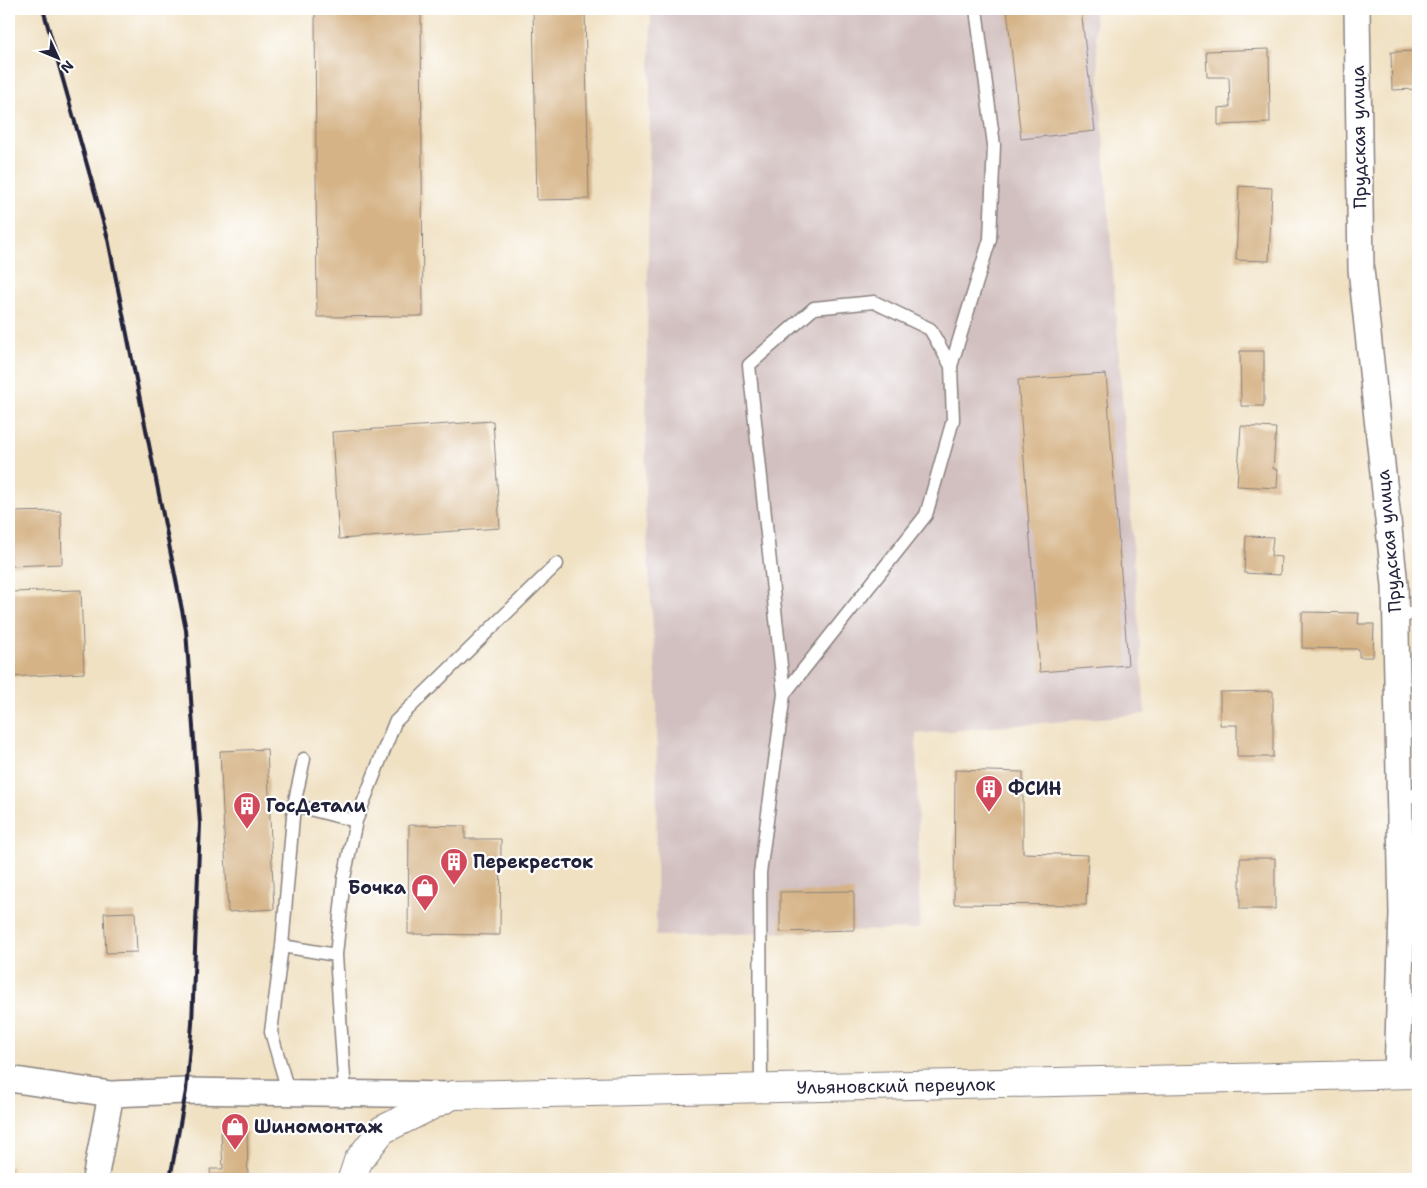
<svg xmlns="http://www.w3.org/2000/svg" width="1427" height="1188" font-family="'Shantell Sans',sans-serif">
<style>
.industrial{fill:#d2bfbf}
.building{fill:#d5b386}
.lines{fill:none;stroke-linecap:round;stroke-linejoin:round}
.service-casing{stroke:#89827f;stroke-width:15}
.minor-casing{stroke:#89827f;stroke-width:28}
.secondary-casing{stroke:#89827f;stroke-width:30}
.service{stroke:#fff;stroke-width:12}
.minor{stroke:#fff;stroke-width:25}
.secondary{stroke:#fff;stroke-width:28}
.rail{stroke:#22223b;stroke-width:4}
.labels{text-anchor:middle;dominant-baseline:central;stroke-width:4.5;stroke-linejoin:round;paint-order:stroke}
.street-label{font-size:18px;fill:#22223b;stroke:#fff}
.poi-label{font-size:18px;font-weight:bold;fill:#22223b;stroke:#fff;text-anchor:start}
</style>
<rect width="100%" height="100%" fill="#fff"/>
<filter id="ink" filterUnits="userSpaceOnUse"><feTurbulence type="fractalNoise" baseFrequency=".02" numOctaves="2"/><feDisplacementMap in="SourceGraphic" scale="10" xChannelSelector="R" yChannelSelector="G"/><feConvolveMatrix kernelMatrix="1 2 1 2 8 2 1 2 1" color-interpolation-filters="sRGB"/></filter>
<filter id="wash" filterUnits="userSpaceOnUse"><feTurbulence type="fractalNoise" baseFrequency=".0096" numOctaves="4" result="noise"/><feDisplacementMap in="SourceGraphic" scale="20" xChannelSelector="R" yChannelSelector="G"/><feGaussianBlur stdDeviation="1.12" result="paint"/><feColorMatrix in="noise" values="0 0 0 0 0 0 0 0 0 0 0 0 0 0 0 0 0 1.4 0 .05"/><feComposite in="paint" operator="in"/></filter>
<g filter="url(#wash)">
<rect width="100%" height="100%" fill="#f0e1c3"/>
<path class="industrial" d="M651,9H1094L1145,714L916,734L920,929L656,936L657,691L645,509Z"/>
<g id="blocks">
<path class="building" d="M315,9H421L423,316L317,317Z
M533,9H585L589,199L537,200Z
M1007,9H1081L1095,131L1021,139Z
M1269,49L1270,123L1218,125V108L1230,107L1229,77H1207L1206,51Z
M1418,51V89L1392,90L1391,52Z
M1239,186L1272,188L1269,261L1236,260Z
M1240,351H1264V406H1241Z
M1106,374L1128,665L1040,672L1018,380Z
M493,421L500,528L339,539L332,432Z
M1241,426L1276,428L1273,469H1278L1277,488L1237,486Z
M61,511L62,564L9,566V512Z
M1246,536L1273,537L1271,556L1281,557L1280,575L1244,573Z
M81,590L84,673L9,677V592Z
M1302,612L1359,613L1358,624H1374L1373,657H1359V649L1302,648Z
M1273,691V757H1237V725H1220V692Z
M267,749L274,909L228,912L220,751Z
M955,770L1023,772V853L1088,855L1086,905L954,904Z
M409,825L465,826V839H501L500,935L408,934Z
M1240,858H1275V909H1240Z
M854,891V930L780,932V892Z
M135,912L137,952L106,953L104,913Z
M221,1132H247L248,1179H211L210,1169H223Z
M9,1166L12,1167L10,1179H9Z"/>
</g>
</g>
<g filter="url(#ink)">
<use href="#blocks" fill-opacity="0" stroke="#89827f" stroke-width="1"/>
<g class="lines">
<defs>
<path id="service" d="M951,366L990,239L994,145L976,9
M1396,619L1418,611
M1400,802L1418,793
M294,805L356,821
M282,946L336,955
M761,1089L760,873L784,694L749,365L814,308L874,302L930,329L951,366L953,420L926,515L784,694
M288,1091L271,1032L282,946L294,805L304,759
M345,1093L336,955L344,878L356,821L395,722L557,564"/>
<path id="minor" d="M1357,9L1361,269L1395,585L1402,913L1397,1074
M9,1079L111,1094L186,1091L453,1095
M95,1179L111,1094"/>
<path id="secondary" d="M352,1179L358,1161L382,1130L453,1095L1418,1074"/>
</defs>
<use href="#service" class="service-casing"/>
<use href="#minor" class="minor-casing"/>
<use href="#secondary" class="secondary-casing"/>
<use href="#service" class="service"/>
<use href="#minor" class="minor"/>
<use href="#secondary" class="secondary"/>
<path class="rail" d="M43,9L108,239L186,630L200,824L192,1024L186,1091L170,1179"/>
</g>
</g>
<defs>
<symbol id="building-pin" viewBox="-11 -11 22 30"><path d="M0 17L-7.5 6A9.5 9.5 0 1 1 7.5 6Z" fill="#d1495b" stroke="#fff"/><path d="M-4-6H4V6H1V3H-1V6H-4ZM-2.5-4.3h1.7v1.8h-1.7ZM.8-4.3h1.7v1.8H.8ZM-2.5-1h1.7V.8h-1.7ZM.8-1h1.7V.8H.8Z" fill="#fff"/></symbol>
<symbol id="shop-pin" viewBox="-11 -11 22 30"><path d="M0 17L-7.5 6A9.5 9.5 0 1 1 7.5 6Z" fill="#d1495b" stroke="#fff"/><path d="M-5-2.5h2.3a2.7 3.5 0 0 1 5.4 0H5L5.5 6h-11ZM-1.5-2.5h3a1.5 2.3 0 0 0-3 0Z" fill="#fff"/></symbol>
</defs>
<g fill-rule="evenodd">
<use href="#building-pin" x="973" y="773" width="32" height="43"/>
<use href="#building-pin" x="231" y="790" width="32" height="43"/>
<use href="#building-pin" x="438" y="846" width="32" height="43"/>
<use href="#shop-pin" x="409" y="872" width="32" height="43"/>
<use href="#shop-pin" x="219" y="1111" width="32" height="43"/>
</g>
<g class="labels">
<g class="street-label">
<text transform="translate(1359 137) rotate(-91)">Прудская улица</text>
<text transform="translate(1389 541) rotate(-95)">Прудская улица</text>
<text transform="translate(896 1086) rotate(-1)">Ульяновский переулок</text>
</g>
<g class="poi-label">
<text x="1008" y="789">ФСИН</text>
<text x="266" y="806">ГосДетали</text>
<text x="473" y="862">Перекресток</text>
<text x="406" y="888" text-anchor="end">Бочка</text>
<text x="254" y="1127">Шиномонтаж</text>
</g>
</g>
<rect width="1427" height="1188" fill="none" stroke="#fff" stroke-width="30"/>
<g transform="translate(58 58) rotate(134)" stroke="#ffffff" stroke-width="4" paint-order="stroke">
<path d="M0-4L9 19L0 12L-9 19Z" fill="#22223b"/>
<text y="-8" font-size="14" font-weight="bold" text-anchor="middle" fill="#22223b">N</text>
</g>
</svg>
